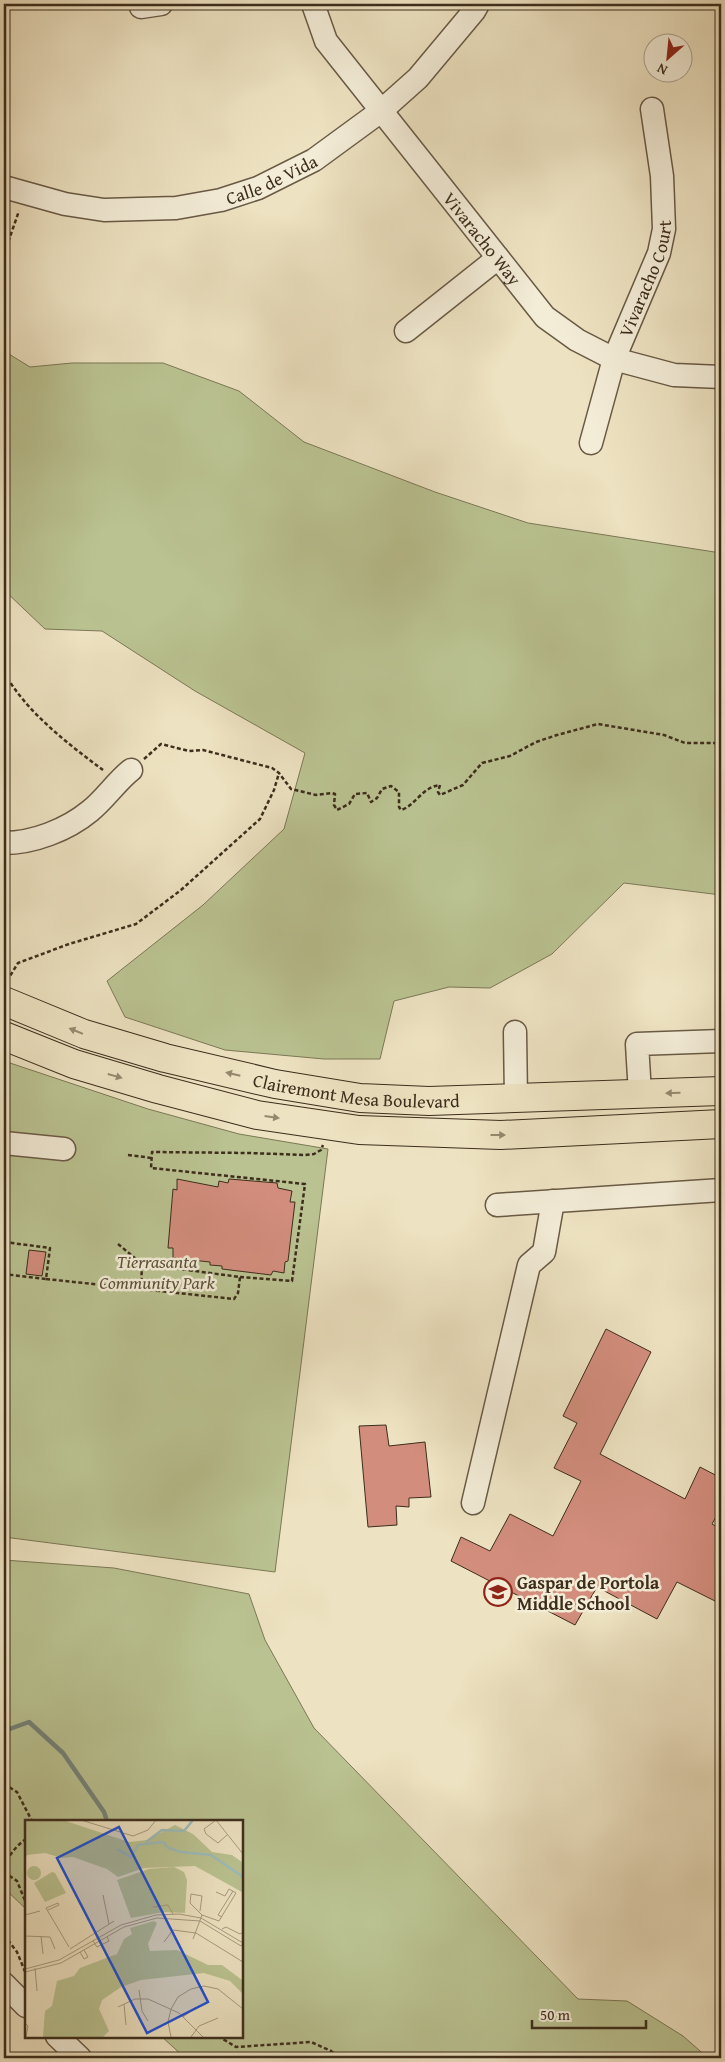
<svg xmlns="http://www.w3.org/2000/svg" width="725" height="2062" font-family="'Gentium Book Plus',serif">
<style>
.green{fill:#bac291;stroke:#7c7856}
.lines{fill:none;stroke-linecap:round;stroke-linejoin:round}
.stream{stroke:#76837b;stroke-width:4.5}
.building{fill:#d28d7d;stroke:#3d2d1c}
.minor-casing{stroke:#695a45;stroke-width:25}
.major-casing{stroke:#3d2d1c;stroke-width:30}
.path{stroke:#3d2d1c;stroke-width:2.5;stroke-dasharray:4 2.5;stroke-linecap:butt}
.minor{stroke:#f3ecd7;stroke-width:22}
.major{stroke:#ede2c1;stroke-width:28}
.oneway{fill:#95886e}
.labels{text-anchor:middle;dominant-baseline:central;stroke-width:5;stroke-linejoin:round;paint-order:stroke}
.street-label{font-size:18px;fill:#3d2d1c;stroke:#f3ecd7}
.park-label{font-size:18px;font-style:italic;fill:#5c5239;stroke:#f3ecd7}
.poi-label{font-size:18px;font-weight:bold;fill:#3d2d1c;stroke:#f3ecd7;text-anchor:start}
.inset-river{fill:none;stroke:#9cbcbb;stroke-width:2.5}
.inset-road{fill:none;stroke:#a79a7f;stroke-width:1}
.view{fill:#1d4ed8;fill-opacity:0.15;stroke:#1d4ed8;stroke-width:2.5}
.inset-edge{fill:none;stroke:#3d2d1c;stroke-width:2.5}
</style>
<rect width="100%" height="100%" fill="#ede2c1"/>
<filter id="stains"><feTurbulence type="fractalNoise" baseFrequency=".004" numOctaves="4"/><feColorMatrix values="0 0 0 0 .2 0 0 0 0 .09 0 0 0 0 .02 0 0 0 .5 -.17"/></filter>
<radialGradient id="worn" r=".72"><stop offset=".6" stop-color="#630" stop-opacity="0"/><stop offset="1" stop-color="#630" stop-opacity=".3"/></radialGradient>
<path class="green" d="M4,351L30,367L72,363H163L239,391L304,442L435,492L528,523L721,553V895L624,883L552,954L490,988L449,987L394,1001L380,1059H324L225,1050L125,1017L107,981L203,905L284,829L305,753L195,691L102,631L45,629L4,590Z
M4,1061L148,1109L239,1134L328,1149L275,1572L4,1537Z
M4,1560L114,1568L249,1594L265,1640L314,1728L578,1999L627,2001L683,2036L708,2058H185L161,2036H241V1821H26V1909L4,1888Z"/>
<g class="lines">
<path class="stream" d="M4,1731L29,1722L63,1753L104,1812L107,1821"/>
</g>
<path class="building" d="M177,1179L218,1187L219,1181L228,1183L229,1179L277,1183L278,1188L292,1191L290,1202H295L288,1261L285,1262L284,1273L273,1271L271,1275L222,1269V1266L210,1265V1262L173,1258V1248H168L173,1189L177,1190Z
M29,1250L46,1252L42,1276L26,1274Z
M606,1329L651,1352L600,1454L685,1499L700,1467L721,1478V1508L712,1524L721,1529V1604L677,1582L657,1619L597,1587L575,1625L451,1561L461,1537L490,1551L510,1514L553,1536L581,1481L554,1468L577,1423L563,1416Z
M386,1425L389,1446L425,1442L431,1497L409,1498V1507L396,1506L397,1525L368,1527L359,1426Z"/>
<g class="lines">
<defs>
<g id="minor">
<path id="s1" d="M313,4L326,41L545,317L577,340L614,359L674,375L721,377"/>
<path d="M141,7L161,4"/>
<path id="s2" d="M4,187L65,204L104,210L176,208L221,200L258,188L314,160L381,111L418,78L474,11L478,4"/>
<path d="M406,331L498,258"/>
<path id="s3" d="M591,443L614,359L659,253L664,229L662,176L652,109"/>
<path d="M4,843C33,843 67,830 90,811C105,799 116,782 131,770"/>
<path d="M515,1032L516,1099"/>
<path d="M640,1094L637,1044L721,1041"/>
<path d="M4,1143L64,1149"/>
<path d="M497,1205L721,1190"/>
<path d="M473,1503L529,1265L544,1252L553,1201"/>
<path d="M4,1984L26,2006"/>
<path d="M57,2036L80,2058"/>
</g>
<g id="major">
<path id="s4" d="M4,1001L84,1034L165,1058L275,1084L360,1098L429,1101L721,1091"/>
<path d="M4,1036L74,1064L158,1089L257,1115L359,1130L501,1135L721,1124"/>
</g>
</defs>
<use href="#minor" class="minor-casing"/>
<use href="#major" class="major-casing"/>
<path class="path" d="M4,254L19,211
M4,672C26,712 67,743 103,770
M144,759L161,744L189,751L203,750L272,768L279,773L291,789L316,795L332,793L335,794L334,805L337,810L349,804L355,794L367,793L371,802L377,798L382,789L391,786L399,792V807L401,810C415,806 422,787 440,785L438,792L440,795L463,785L482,763L510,756L536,742L557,735L598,724L664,735L685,743H721
M7,981L18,963L69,944L136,924L181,890L260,819L274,790L279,773
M128,1155L152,1158
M4,1242L50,1248L46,1279L4,1274
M118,1244L142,1264
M240,1277L292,1281L305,1184L151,1168L152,1152L249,1153L305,1155L314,1154L321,1150L323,1145
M46,1279L234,1299L238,1293L240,1277L142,1264L141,1289
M4,1784L17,1792L32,1821
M4,1867C8,1856 16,1846 26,1839
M4,1872L17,1881L26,1903
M4,1935L17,1952L26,1974
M218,2036L236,2047L311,2042L331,2051L340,2058"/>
<use href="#minor" class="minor"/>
<use href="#major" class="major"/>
</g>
<defs><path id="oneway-solid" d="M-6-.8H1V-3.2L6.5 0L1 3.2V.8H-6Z" transform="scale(1.25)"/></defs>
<g class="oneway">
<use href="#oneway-solid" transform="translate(76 1031) rotate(-158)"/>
<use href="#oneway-solid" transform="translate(233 1074) rotate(-167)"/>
<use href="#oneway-solid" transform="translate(115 1076) rotate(16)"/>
<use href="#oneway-solid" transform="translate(673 1093) rotate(178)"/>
<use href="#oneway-solid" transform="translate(272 1117) rotate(8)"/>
<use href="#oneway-solid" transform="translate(498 1135)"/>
</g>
<defs>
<symbol id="school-ring" viewBox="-11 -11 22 22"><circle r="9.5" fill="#f3ecd7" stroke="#8f2418" stroke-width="1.5"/><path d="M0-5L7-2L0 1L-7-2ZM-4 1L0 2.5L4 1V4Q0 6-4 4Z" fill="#8f2418"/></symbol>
</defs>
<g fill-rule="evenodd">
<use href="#school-ring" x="482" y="1576" width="32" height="32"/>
</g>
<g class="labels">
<g class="street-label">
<text stroke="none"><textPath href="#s2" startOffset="275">Calle de Vida</textPath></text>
<text stroke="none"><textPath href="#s1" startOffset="291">Vivaracho Way</textPath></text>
<text stroke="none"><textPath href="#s3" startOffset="174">Vivaracho Court</textPath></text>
<text stroke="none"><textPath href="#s4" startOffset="366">Clairemont Mesa Boulevard</textPath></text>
</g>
<g class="park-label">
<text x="157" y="1261">Tierrasanta<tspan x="157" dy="21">Community Park</tspan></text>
</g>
<g class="poi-label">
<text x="517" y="1582">Gaspar de Portola<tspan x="517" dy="21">Middle School</tspan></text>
</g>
</g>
<g transform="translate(25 1820)">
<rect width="218" height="218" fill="#ede2c1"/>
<path d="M0,0H38L104,22L123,20L150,5L168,14L187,32L207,35L217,42V72L170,46L119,48L93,57L82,49L48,37L37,38L20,33L2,35L0,40ZM2 53a7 7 0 1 1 14 0a7 7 0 1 1-14 0ZM149,47L159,52L162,60L160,93L139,92L106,98L92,60L124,49ZM27,52L30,53L41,73L20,82L9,63ZM129,101L132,103L123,124L125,131L152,130L183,145H197L217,160V173L205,161L179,153L116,160L96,167L77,180L74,189L84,211L78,217H18L20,191L27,186L32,161L49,156L55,148L92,134L99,119L107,114L105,108Z" fill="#bac291"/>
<path class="inset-river" d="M121,22L137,10L159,11L168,0M92,29L106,37L113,25L138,22L143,28L156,32L186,35L218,57"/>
<path class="inset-road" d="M56,0L108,16L123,10L131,0M191,0L179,9L181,14L193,23L202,15M191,0L218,34M78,75L84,104M128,87L143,85L148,94M23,90L34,85L33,83L21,88L44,127M0,95L15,91M177,95L194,101L211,73L204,69L200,76L191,72M197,97L193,95L208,71M197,109L201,107L215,114L218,112M0,116L25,117L30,129M16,116L18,134M168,119L177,95L165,83L166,74L177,76L175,91M68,121L72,127L84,121L82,117M139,122L148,110L171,113L218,142M45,129L89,101M55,132L59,139L63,137L59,130M10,148L12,171M0,149L34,140L96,105L131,95L154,94L176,98L218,123L216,126L175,101L132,98L99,107L36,143L0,152M114,170L117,191L123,201M99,184L101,205M93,187L110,179H123L154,193L178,217M158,197L171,187M0,203L3,206L1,217M146,217L143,202L146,189L153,177L166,169L179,166L193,169L218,189M166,217L174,206L193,198"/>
<path class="view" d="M94,7L183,182L122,213L32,38Z"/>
<rect width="218" height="218" class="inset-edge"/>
</g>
<rect width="725" height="2062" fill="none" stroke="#ede2c1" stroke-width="20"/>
<rect x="5" y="5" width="715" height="2052" fill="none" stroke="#3d2d1c" stroke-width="2.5"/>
<rect x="10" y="10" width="705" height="2042" fill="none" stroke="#3d2d1c"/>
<g transform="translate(668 58) rotate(207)"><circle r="24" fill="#f3ecd7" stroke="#aaa08c"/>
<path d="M0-4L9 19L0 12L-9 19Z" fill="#8f2418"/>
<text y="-8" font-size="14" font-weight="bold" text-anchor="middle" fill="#3d2d1c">N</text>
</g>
<path d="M532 2020v8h114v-8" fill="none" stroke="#3d2d1c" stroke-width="2.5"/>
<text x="540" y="2020" font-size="15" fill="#3d2d1c" stroke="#f3ecd7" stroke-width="4" paint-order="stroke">50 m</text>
<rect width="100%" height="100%" filter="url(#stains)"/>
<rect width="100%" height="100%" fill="url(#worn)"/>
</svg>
